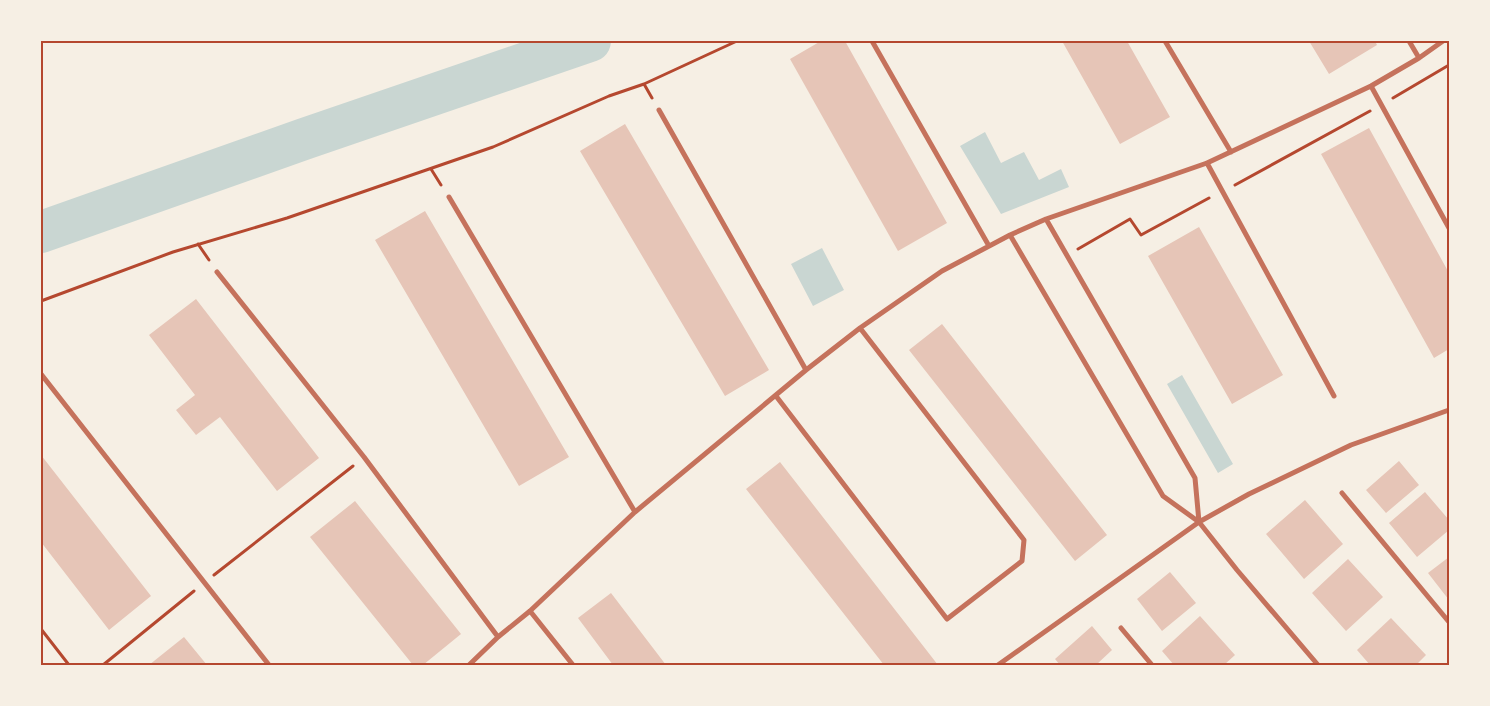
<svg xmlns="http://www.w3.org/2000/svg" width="1490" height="706" font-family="Cabin,sans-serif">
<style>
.water{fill:#c9d6d2}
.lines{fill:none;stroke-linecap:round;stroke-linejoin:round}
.river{stroke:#c9d6d2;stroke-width:42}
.building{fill:#e6c5b7}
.path{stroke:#b5482f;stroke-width:3}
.minor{stroke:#c5725c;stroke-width:5}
.neatline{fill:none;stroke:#b5482f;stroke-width:2}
</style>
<rect width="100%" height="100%" fill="#f6efe4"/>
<path class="water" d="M985,132L1001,163L1024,152L1039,180L1061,169L1069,187L1001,214L960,146Z
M822,248L844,290L813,306L791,264Z
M1182,375L1233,464L1218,473L1167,384Z"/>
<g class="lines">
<path class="river" d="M41,232L304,139L590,41"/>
</g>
<path class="building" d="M821,41H845L947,223L898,251L790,59Z
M1062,41H1127L1170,117L1120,144Z
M1309,41H1375L1377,45L1329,74Z
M625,124L769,370L725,396L580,151Z
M1369,128L1449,273V349L1434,358L1321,154Z
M425,211L569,457L519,486L375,240Z
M1199,227L1283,375L1232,404L1148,256Z
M196,299L319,458L277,491L220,417L196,435L176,410L195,395L149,335Z
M942,324L1107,535L1075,561L909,350Z
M41,455L151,596L109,630L41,542Z
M1399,461L1419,485L1386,513L1366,490Z
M780,462L938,665H884L746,489Z
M1425,492L1449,520V530L1417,557L1389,523Z
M1305,500L1343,544L1304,579L1266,534Z
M355,501L461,634L423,665H413L310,537Z
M1449,557V600L1428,573Z
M1348,559L1383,597L1346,631L1312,593Z
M1170,572L1196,603L1162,631L1137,599Z
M611,593L666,665H613L578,618Z
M1200,616L1235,655L1224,665H1174L1162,651Z
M1391,618L1426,655L1416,665H1370L1357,650Z
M1092,626L1112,650L1096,665H1060L1055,659Z
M184,637L207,665H149Z"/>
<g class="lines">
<path class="path" d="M644,84L652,98
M1393,98L1449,65
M431,169L441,185
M1235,185L1370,111
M198,244L209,260
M1078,249L1130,219L1141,235L1209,198
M41,301L173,252L287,218L493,147L609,96L644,84L737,41
M214,575L353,466
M41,629L69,665
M103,665L194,591"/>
<path class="minor" d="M872,41L989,246
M1165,41L1231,152
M1409,41L1419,58
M1371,86L1449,228
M659,110L806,370
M1207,163L1334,396
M449,197L635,512
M1046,219L1195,478L1199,522
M1010,235L1163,496L1199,522L1237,570L1318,665
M217,272L364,457L498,637
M41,374L269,665
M776,396L947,619L1022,561L1024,540L860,328
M1342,493L1449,622
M530,611L573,665
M1121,628L1152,665
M469,665L498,637L530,611L635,512L806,370L860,328L942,271L1010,235L1046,219L1207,163L1371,86L1419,58L1443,41
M998,665L1199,522L1249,494L1351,445L1449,410"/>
</g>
<rect width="1490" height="706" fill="none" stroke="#f6efe4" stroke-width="85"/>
<rect x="42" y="42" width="1406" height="622" class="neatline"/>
</svg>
